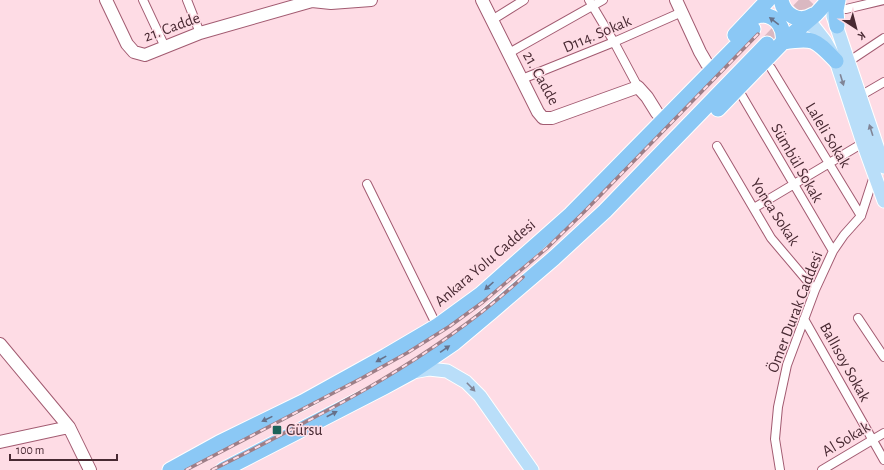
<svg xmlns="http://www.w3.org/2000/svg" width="884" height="470" font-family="'Alegreya Sans',sans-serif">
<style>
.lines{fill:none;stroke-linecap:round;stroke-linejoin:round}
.highway-tunnel{stroke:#dab8c1;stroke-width:15;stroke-dasharray:15 8;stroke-linecap:butt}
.street-casing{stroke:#a25b71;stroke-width:10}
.secondary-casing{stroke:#a25b71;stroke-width:14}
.primary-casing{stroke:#fff;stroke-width:15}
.highway-casing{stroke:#fff;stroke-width:17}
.street{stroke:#fff;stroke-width:8}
.secondary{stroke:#fff;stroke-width:12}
.primary{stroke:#b9def9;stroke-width:13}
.highway{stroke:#8bc8f5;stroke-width:15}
.rail-casing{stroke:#9e7e87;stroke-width:3.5}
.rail{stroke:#fedce5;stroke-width:2;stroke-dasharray:6;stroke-linecap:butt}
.oneway{fill:#66718a}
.oneway2{fill:#808496}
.poi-dot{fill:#1b6359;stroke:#fedce5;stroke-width:1.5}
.labels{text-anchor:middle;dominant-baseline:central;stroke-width:3;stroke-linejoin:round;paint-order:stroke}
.street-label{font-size:16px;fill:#482932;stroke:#fedce5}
.poi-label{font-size:16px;fill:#482932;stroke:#fedce5;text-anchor:start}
</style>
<rect width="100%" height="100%" fill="#fedce5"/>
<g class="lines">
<path class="highway-tunnel" d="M767,44L809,0"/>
<defs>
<path id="street" d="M143,0L165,47
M187,0L200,33
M589,0L614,42L638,87
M846,9L884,0
M492,20L524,0
M509,53L603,0
M848,62L884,38
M771,68L861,216
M522,79L614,42L682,12
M738,89L833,251
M860,96L884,82
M717,146L771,238L815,290
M367,184L437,326
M754,208L863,143
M858,318L884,357
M804,319L884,460
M780,470L775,439L778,407L787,365L815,290L833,251L844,235L861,216L874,176
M822,470L884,433"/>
<path id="secondary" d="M106,0L127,44L134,52L145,55L200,33L312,1L331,3L371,0
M482,0L538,112L543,118H552L638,87L647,97L657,113
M676,0L700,52L707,64
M0,344L69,427L90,470
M0,442L69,427"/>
<path id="primary" d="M833,16L884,167
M797,19L814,27L825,41L836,61L863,143L884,201
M413,372L429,369L447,371L466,382L480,396L532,470"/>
<path id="highway" d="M781,0C784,15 799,24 813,15
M751,18C755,17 759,15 763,15C778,16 785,30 783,42C814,37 815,39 836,61
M837,26L836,10L838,0
M735,35L768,0
M718,109L783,42L816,14L829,0
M170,470L219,443L303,402L386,356L437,326L481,294L571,214L753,29
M223,470L384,387L410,373L454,343L491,312L554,258L605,211L767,44"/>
</defs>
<use href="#street" class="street-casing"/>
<use href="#secondary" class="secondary-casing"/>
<use href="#primary" class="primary-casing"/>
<use href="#highway" class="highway-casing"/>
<use href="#street" class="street"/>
<use href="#secondary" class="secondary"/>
<use href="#primary" class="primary"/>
<use href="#highway" class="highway"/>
<defs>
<path id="rail" d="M186,470L362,378L407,353L450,326L483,302L547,248L583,213L758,34
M212,470C321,415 433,360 523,277"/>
</defs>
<use href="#rail" class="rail-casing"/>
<use href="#rail" class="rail"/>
</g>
<defs><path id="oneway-solid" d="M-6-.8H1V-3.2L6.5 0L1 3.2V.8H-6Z"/></defs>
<g class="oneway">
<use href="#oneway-solid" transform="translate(774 21) rotate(-143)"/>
<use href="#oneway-solid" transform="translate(489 286) rotate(138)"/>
<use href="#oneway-solid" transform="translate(445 349) rotate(-35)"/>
<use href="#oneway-solid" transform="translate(381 359) rotate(151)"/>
<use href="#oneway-solid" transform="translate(332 414) rotate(-27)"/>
<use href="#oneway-solid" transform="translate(267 419) rotate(154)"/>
</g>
<g class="oneway2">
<use href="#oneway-solid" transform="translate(842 80) rotate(73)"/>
<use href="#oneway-solid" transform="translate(871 130) rotate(-108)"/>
<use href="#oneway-solid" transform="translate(471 387) rotate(46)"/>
</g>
<rect class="poi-dot" x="272" y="425" width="10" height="10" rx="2"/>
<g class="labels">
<g class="street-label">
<text transform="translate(172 27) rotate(-20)">21. Cadde</text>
<text transform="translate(597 34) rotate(-23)">D114. Sokak</text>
<text transform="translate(541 78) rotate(61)">21. Cadde</text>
<text transform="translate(828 135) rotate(59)">Laleli Sokak</text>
<text transform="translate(797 163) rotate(60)">Sümbül Sokak</text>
<text transform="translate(775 212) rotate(57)">Yonca Sokak</text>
<text transform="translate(485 263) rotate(-40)">Ankara Yolu Caddesi</text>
<text transform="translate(795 312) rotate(-69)">Ömer Durak Caddesi</text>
<text transform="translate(845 362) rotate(61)">Ballısoy Sokak</text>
<text transform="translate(846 439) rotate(-31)">Al Sokak</text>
</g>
<g class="poi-label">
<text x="286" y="430">Gürsu</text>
</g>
</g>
<g transform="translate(856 28) rotate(144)" stroke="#fedce5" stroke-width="3" paint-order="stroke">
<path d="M0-3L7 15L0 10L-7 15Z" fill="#482932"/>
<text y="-6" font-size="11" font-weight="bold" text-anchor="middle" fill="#482932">K</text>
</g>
<path d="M10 454v6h107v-6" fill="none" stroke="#482932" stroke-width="2"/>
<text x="16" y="454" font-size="12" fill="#482932" stroke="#fedce5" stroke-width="3" paint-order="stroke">100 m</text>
</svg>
